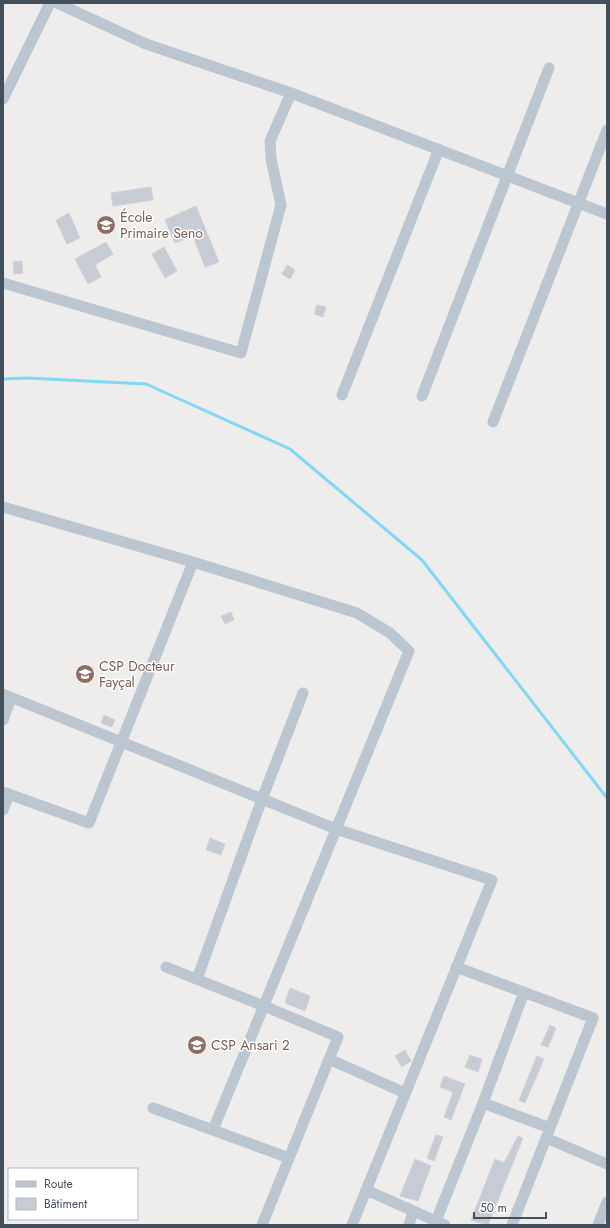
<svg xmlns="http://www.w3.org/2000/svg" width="610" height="1228" font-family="Jost,sans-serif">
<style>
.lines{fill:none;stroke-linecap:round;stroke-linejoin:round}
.stream{stroke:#7dd9f5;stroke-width:3}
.building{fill:#c7cbd3;stroke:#cfd2d9}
.street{stroke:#bbc6d1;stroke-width:11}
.labels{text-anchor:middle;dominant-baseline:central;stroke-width:3;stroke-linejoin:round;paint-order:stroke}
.education-label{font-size:14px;fill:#785e54;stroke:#fff;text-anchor:start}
</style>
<rect width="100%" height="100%" fill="#efecec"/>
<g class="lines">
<path class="stream" d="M3,379L27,378L146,384L290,449L422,560L607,798"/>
</g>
<path class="building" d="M151,187L153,200L113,206L111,193Z
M196,206L219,262L205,267L193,236L175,243L165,220Z
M69,213L80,238L67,244L56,220Z
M106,242L113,254L95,265L101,277L88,284L75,259Z
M164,247L177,271L165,278L152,254Z
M22,261L23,273L14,274L13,262Z
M287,265L295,270L290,279L282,274Z
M317,305L326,307L323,317L314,314Z
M231,612L234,620L225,624L221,616Z
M104,715L115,720L112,727L101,723Z
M210,838L225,844L221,855L206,850Z
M290,988L310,996L305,1011L285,1003Z
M550,1025L556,1028L548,1047L541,1045Z
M405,1050L411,1061L402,1067L395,1056Z
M470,1055L482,1059L478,1072L465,1067Z
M537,1056L544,1059L525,1103L519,1100Z
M444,1076L465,1084L451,1120L444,1117L453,1092L440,1087Z
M436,1135L443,1137L434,1161L427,1158Z
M518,1136L523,1138L488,1225L471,1220L495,1159L504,1163Z
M415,1159L431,1166L418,1201L400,1196Z"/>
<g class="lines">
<path class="street" d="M57,3L146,44L291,93L607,214
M3,99L50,3
M3,283L241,353L281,205L271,159L270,141L291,93
M342,395L439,149
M422,396L549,68
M493,422L607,130
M3,507L193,562L357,613L390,633L409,651L213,1130
M3,694L336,829L492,880L352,1225
M3,720L11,698
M3,792L89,823L193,562
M3,810L9,794
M166,967L264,1006L338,1037L262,1225
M456,967L593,1018L512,1225
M197,979L262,799L303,693
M329,1059L405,1093
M483,1103L550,1128
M153,1108L289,1158
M546,1138L607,1164
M366,1190L445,1225
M436,1221L483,1103L524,992
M409,1225L413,1212
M598,1225L607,1202"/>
</g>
<defs>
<symbol id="school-disc" viewBox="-11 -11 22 22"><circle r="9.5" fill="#8d6e63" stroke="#fff"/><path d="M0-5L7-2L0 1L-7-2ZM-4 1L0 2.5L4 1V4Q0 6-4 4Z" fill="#fff"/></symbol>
</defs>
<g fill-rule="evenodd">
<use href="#school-disc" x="95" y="214" width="22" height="22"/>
<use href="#school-disc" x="74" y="663" width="22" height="22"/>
<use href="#school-disc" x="186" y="1034" width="22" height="22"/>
</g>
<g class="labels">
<g class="education-label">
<text x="120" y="217">École<tspan x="120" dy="16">Primaire Seno</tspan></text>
<text x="99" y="666">CSP Docteur<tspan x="99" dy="16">Fayçal</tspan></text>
<text x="211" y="1045">CSP Ansari 2</text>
</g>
</g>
<rect width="610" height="1228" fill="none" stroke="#434f5b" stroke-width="8"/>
<rect x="8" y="1168" width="130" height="52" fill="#ffffff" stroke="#b4b9bd"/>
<rect x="16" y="1181" width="20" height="6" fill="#bbc6d1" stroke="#b4b9bd"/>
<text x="44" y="1188" font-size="12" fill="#434f5b">Route</text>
<rect x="16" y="1198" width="20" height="12" fill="#c7cbd3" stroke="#b4b9bd"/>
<text x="44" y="1208" font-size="12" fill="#434f5b">Bâtiment</text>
<path d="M474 1212v6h72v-6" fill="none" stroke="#434f5b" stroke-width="2"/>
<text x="480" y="1212" font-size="12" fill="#434f5b" stroke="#ffffff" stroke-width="3" paint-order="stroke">50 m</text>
</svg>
